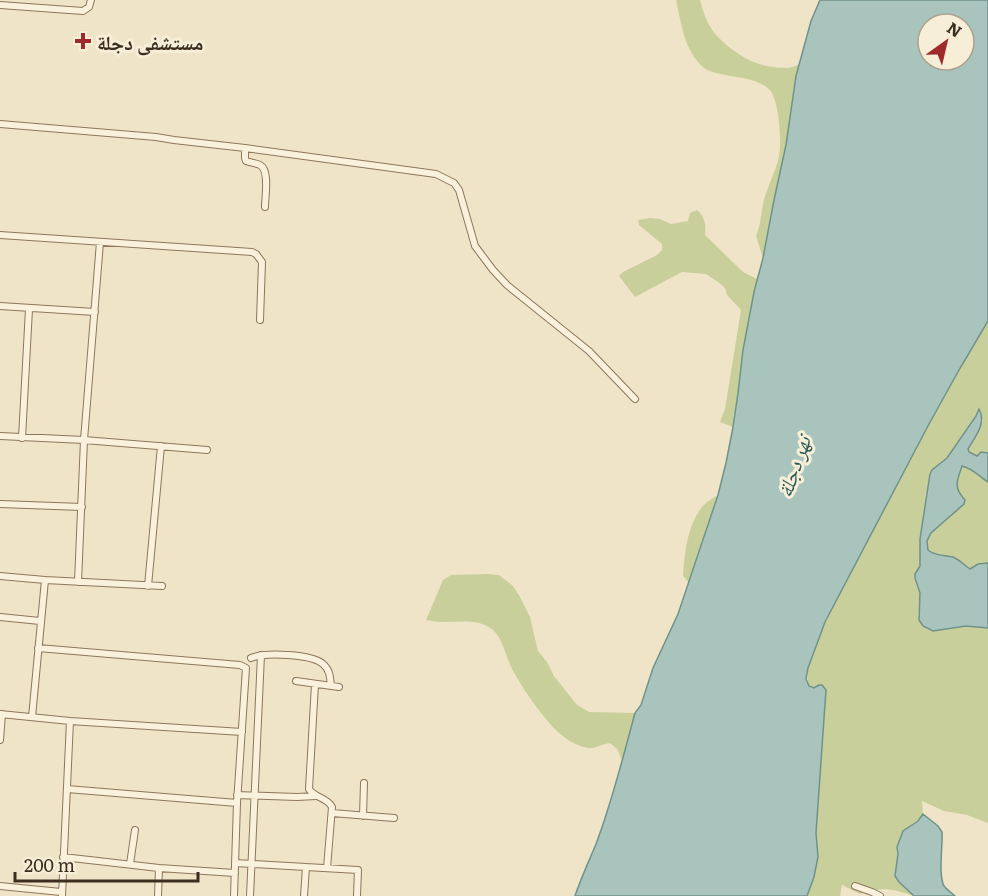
<svg xmlns="http://www.w3.org/2000/svg" width="988" height="896" font-family="Literata,'Noto Naskh Arabic',serif">
<style>
.green{fill:#c9cf9b}
.water{fill:#a9c4bc;stroke:#6f938a;stroke-width:1.5;fill-rule:evenodd}
.lines{fill:none;stroke-linecap:round;stroke-linejoin:round}
.minor-casing{stroke:#8d765c;stroke-width:8}
.minor{stroke:#faf1dc;stroke-width:6}
.poi-dot{fill:#9e2a2b;stroke:#f7eed8;stroke-width:2}
.labels{text-anchor:middle;dominant-baseline:central;stroke-width:6;stroke-linejoin:round;paint-order:stroke}
.poi-label{font-size:20px;font-weight:bold;fill:#3d2e20;stroke:#f7eed8;text-anchor:start}
.water-label{font-size:21px;font-style:italic;fill:#2f5d5a;stroke:#f7eed8}
</style>
<rect width="100%" height="100%" fill="#f0e4c8"/>
<path class="green" d="M676,0H700C703,11 706,21 713,31C721,42 737,54 749,60C761,66 789,72 799,64C792,92 791,120 786,148C778,184 770,221 763,258L756,236C761,224 761,212 764,200C768,185 776,171 779,156C782,142 779,98 769,89C753,74 715,78 703,67C683,48 682,25 676,0Z
M697,210C705,217 706,224 705,235L743,272L757,279L754,292L733,427L720,422L725,409L741,310L727,295L725,288L718,282L706,274L682,272L635,297L619,276L623,272L657,255L662,250V244L639,225L638,220L650,218L660,219L671,224L688,221L690,213Z
M988,321V453L981,452L977,456L969,452L968,449L983,421L979,410L947,458L932,470L930,474L920,566C911,582 919,580 920,595C920,602 919,609 918,616L966,626L988,628V823L967,815L944,811L922,801L923,814C917,823 911,823 905,830C894,841 898,867 899,882L914,896C889,888 885,887 860,894L842,885L840,896H807L818,857L816,833L819,685L814,688L809,686C801,669 828,617 836,600L929,424L959,370Z
M962,466C972,468 979,477 988,482V563L978,564L971,569C964,565 961,560 953,558C945,555 935,556 928,550L927,541L931,533L964,504V500C953,487 957,481 962,466Z
M718,495L689,583L683,576C685,551 687,527 702,507C706,502 713,498 718,495Z
M488,574L499,575L512,585L519,595L530,617L538,651L547,662L554,676L577,705L589,712L635,713L622,760L617,749L610,743C602,744 594,749 588,748C579,746 570,742 563,736C547,725 516,680 509,662C504,650 501,634 489,627C475,619 459,622 444,622C438,622 432,621 426,620L443,580L451,575Z"/>
<path class="water" d="M820,0H988V321L959,370L929,424L825,622L808,668L806,679L809,686L814,688L819,685H822L826,690L816,833L818,857L814,877L807,896H575C581,878 589,861 596,844C612,802 623,757 635,713L641,705L653,668L678,614L718,495L726,463L733,427L738,393L743,350L754,292L763,258L774,200L786,145L796,76L811,21ZM928,24H964V60H928Z
M979,409C987,423 975,437 968,449L969,452L977,456L981,452L988,453V482C980,477 972,468 962,466C957,481 953,487 965,500L964,504L931,533L927,541L928,550C935,556 944,555 953,557C960,560 964,565 970,569L978,564L988,563V628L966,626L933,631L923,626L919,620L920,593L915,578V574L920,566V539L930,474L932,470L947,458L976,416Z
M923,814L938,826L942,832C943,845 938,875 944,886C947,890 952,893 955,896H914L899,882L895,876L898,854L897,847L903,831L918,821Z"/>
<g class="lines">
<defs>
<path id="minor" d="M0,5L83,11L89,7L91,0
M0,124L156,137L174,140L245,148L436,174L454,183L459,190L475,246L493,270L507,285L589,351L635,399
M245,148V158L246,161C251,163 256,163 260,165C270,170 265,197 265,207
M0,235L252,252L256,254L262,262L260,320
M0,306L95,312
M0,436L84,440L207,450
M22,438L29,309
M0,504L82,507
M0,576L45,580L162,586
M78,582L84,440L100,242
M148,586L161,446
M0,617L40,621
M38,648L240,665L246,668L237,803L234,896
M251,658C265,652 312,654 323,664C330,670 330,677 331,686
M296,681L339,687
M315,684L309,789C314,798 327,797 332,807L327,868
M0,714L70,721L242,732
M32,717L45,580
M0,740L2,714
M67,789L237,803
M237,795L297,797L316,796
M332,813L394,818
M363,816L364,783
M63,857L159,868L235,873
M235,863L358,870L357,896
M130,864L135,830
M0,886L61,892
M855,886L872,892L880,896
M62,896L70,721
M158,896L159,868
M250,896L261,655
M304,896L306,867"/>
</defs>
<use href="#minor" class="minor-casing"/>
<use href="#minor" class="minor"/>
</g>
<path class="poi-dot" d="M80 32h6v6h6v6h-6v6h-6v-6h-6v-6h6z"/>
<g class="labels">
<g class="poi-label">
<text x="97" y="41">مستشفى دجلة</text>
</g>
<g class="water-label">
<text transform="translate(792 466) rotate(-71)">نهر دجلة</text>
</g>
</g>
<g transform="translate(946 42) rotate(34)"><circle r="28" fill="#f7eed8" stroke="#ada18e" stroke-width="1.5"/>
<path d="M0-4.5L10 22L0 15L-10 22Z" fill="#9e2a2b"/>
<text y="-9" font-size="16" font-weight="bold" text-anchor="middle" fill="#3d2e20">N</text>
</g>
<path d="M15 872v9h183v-9" fill="none" stroke="#3d2e20" stroke-width="3"/>
<text x="24" y="872" font-size="18" fill="#3d2e20" stroke="#f7eed8" stroke-width="4.5" paint-order="stroke">200 m</text>
</svg>
